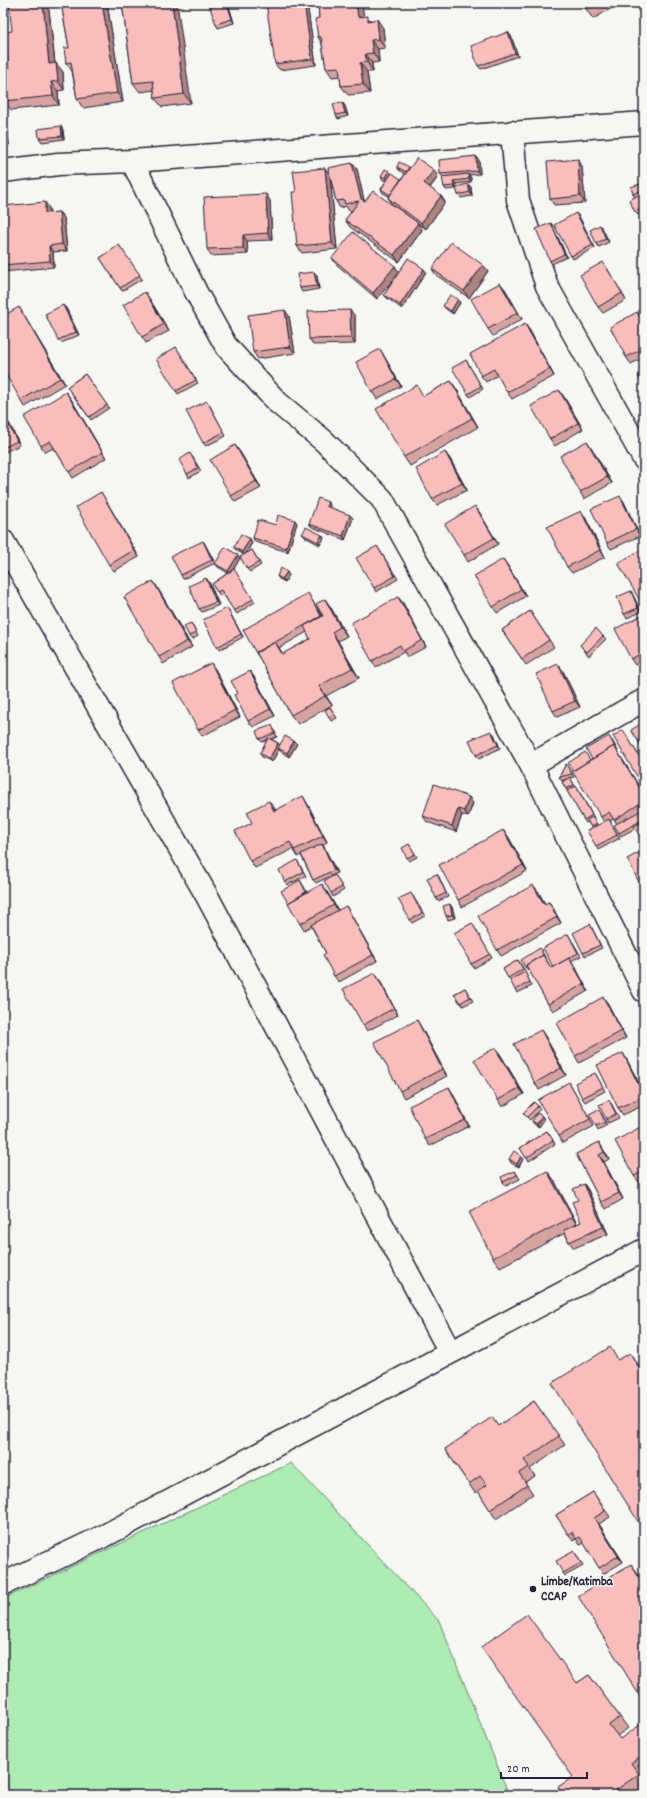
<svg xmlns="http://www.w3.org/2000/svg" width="647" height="1798" font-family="Dekko,sans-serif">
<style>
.green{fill:#adecb3;stroke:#688777}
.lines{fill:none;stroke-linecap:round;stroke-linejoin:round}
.street-casing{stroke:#22223b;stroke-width:25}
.street{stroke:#f6f6f2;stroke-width:22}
.wall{fill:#d6a3a1;stroke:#22223b;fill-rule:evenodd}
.shaded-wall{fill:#ae8483;stroke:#22223b}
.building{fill:#f9bdbb;stroke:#22223b}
.poi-dot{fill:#22223b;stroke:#f6f6f2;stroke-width:1.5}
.labels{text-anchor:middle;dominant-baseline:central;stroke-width:3;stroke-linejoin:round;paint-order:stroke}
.poi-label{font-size:13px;font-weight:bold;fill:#22223b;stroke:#f6f6f2;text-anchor:start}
</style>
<rect width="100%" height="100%" fill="#f6f6f2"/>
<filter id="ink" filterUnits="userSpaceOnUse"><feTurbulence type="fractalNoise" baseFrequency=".025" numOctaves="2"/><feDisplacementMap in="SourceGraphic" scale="8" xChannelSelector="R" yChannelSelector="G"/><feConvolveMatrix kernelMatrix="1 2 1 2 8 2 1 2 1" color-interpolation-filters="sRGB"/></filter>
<g filter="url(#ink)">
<path class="green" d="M291,1463L439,1621L509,1795H3V1599Z"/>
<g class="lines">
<defs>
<path id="street" d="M512,132L518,200L547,286L644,459
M132,161L196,292L226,346L277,402L324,441L382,499L531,765L644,991
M3,171L58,164L132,161L644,123
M3,541L207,896L450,1352
M531,765L644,700
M3,1584L106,1535L644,1250"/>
</defs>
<use href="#street" class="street-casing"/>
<use href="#street" class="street"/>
</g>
<path class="wall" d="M61,3H107L123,102L83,108L77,99L72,71L66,63L69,48Z
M122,3L191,103L162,107L155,98L154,90L140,92L133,83Z
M228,3L234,23L218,28L216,24Z
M307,3L316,65L280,70L275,64Z
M318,3H362L363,16L371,20L383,28L385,48L378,49L379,62L372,63L373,72H367L370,93L348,95L341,86L340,76L332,77L326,68L322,44L318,37L319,18Z
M582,3H621L593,19Z
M49,10L55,63L63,72L64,90L58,91L59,105L11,110L5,101L9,73L12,31Z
M511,36L518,56L481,69L478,66Z
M342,102L345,106L348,116L338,119L336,115Z
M3,128L8,131L9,145H3Z
M63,130L64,139L42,142L39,138Z
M479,160L480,174L469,175L471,178V182L456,184V189L446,190L444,187L443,177L440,174Z
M582,166L585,203L554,205L550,199Z
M397,167L410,168L438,177L430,188L441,196L445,202L426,229L392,204L388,198L389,196L383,193L381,189L386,181L383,180L381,176L389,171L391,174L401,180L405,174L399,170Z
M325,168L329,174L357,169L364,200L418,223L422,230L399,262L350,227L345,220L353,210L349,211L346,206L340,208L336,201L330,177L337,249L302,253L297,246L296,192Z
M471,187L472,196L461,198L458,195Z
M642,187L644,191V212L638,215L635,212V197L633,194Z
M266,194L270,201L272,240L247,241L248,254L211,256L207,249Z
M3,206L49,208L50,213L59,212L64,218L67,251L53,252L54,267L3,272Z
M576,213L595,248L573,259L571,256Z
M551,223L553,227L567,257L552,264L550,261Z
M600,225L602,228L609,242L599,247L596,243Z
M119,245L142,279L122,291L100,258Z
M332,258L395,266L399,273L424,269L426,272L402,309L387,298L384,295L397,275L377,299L336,264Z
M483,265L488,271L469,298L436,275L432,269Z
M607,268L626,300L603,313L598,307Z
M317,275L319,289L302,292L300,288Z
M505,289L522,319L493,336L488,329Z
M149,298L169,331L146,343L142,337Z
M458,299L460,303L453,314L446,309L443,306Z
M66,308L79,335L61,343L58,340Z
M637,312L644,323V357L631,364L626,357Z
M23,314L65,384L25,407L21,400Z
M289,316L295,353L258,359L253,352Z
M355,316V344L313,345L309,339Z
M525,324L530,331L554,376L512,399L507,392L498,375L486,382L481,376Z
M176,347L198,383L178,394L176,391Z
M380,349L384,356L401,386L377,399L372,392Z
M466,360L483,389L470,397L468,394Z
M85,374L109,408L91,420L67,387Z
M451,381L457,390L478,427L410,466L404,457L424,396Z
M559,390L564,397L583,429L555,446L550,439Z
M71,399L106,458L73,478L54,448L45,452L41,446Z
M209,404L226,436L206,446L203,443Z
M6,420L9,423L20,445L3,453V421Z
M591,447L612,483L584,499L580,492Z
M240,452L261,488L235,502L231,496Z
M445,452L450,459L467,490L437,505L432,499Z
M192,456L201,471L189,478L187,474Z
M620,496L624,502L640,536L611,549L607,543Z
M105,499L139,557L114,571L109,565Z
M330,505L329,508L353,518L345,540L312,527L309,524Z
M475,506L498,544L468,562L464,555Z
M581,511L585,517L605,557L572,573L567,567Z
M297,523L288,552L255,542L253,538L276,525Z
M302,534L322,535L324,538L320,545L305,537Z
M250,539L252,543L246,553L252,550L261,565L250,572L247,569L244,555L236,550L234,547Z
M203,541L215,563L183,579L181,575Z
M377,546L398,579L376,592L374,588Z
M644,548V605H643L639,599Z
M240,558L233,570L255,602L237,614L223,594L220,596L212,584L228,573L218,567L215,564Z
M503,559L526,596L497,613L493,607Z
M289,575L285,582L279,579L277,576Z
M206,578L209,582L219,605L202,612L199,609Z
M153,581L157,587L192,647L163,664L159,657Z
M308,593L312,600L322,616H323L325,599L331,608L347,636L338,641L359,678L326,696L332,705L298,724L291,715L260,659L256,653ZM307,632L310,639L283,654L279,648Z
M633,595L641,612L627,618L624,614Z
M403,603L426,647L407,657L404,652L376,667L372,661Z
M227,608L243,637L219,650L217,647Z
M530,611L554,647L526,665L502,630Z
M644,614V661L635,665L631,659Z
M191,623L198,636L192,640L189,636Z
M603,636L606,639L589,656L580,645Z
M558,664L563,671L580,707L557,717L553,711Z
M215,669L240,717L202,736L198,730Z
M250,671L254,677L275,716L253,727L248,721L238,693Z
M330,707L337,718L331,721L329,717Z
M274,729L277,737L271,739L278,743L280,745L294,741L297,744L289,757L280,751L279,749L272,762L262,757L260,753L267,740L262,742L259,739Z
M623,730L644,764V787L641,783Z
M491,731L494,734L500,748L479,759L476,755Z
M612,740L618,751H617L644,794V844L636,828L621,836L619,833L617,824L614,819L610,821L620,838L598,850L596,846L592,829L588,822L586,823L584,820L562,782L566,779L562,781L559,777L566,764L574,777L570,778L575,786L578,789L594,818L593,819L598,826L604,822L601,817L590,760Z
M269,801L275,810L307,803L327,842L323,845L337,873L316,883L313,880L301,855L298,857L293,849L255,868L250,861L252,823Z
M473,803L468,817L462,815L456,832L427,822L423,816Z
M508,836L527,871L462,907L458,900Z
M409,844L417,857L409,861L407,858Z
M297,860L306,876L287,885L285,882Z
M437,874L439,877L448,897L438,901L436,898Z
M335,875L344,890L333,897L331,893Z
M300,880L307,892L326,890L338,910L350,913L377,961L339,982L334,976L326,953L311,926L304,930L300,924Z
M538,891L545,904L549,902L553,908L561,923L501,956L497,950Z
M413,896L425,916L412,923L410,920Z
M452,907L455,918L448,920L446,916Z
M472,923L492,958L474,968L471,964Z
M590,924L602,948L585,956L583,953Z
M568,934L581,956L571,961L588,991L553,1011L548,1004L529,970H528L525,967L540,948L551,968L553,967Z
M518,960L526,972H525L532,986L517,993L510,980L503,969Z
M379,979L398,1015L367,1031L363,1025Z
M465,988L473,1001L463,1006L454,994Z
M603,997L608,1004L626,1038L579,1063L575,1056Z
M421,1027L447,1076L404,1098L400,1091Z
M545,1036L566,1075L539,1090L535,1083Z
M495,1048L500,1054L524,1094L502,1107L498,1100Z
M627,1060L644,1093V1105L623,1115L618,1108Z
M595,1073L605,1091L585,1102L582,1098Z
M569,1082L573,1089L594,1126L563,1143L559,1136Z
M449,1087L453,1094L469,1126L430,1146L425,1139Z
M611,1103L619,1118L608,1123L606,1119Z
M538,1106L540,1109L530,1120L523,1113Z
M601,1113L607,1125L598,1130L596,1126Z
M542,1116L544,1120L539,1127L534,1124L532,1121Z
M644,1125V1180L639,1182L634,1176Z
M547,1131L555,1144L529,1161L520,1148Z
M603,1149L609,1159L604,1162L623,1199L606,1209L601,1202L576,1154Z
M509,1159H523L519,1167L511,1163Z
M515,1171L520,1179L506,1186L503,1182Z
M547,1171L554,1180L577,1224L581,1222L578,1200L584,1184L588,1190L608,1234L574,1248L569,1242L565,1233L500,1267L493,1258Z
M534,1401L565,1445L530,1469L535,1476L525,1482L533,1494L496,1519L478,1491L487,1485L475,1493L445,1449L498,1426Z
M593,1492L610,1517L599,1524L623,1562L603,1574L584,1543L581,1545L576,1539L573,1541L556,1515Z
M574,1551L583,1566L565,1576L563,1573Z
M589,1675L628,1728L617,1736L620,1739L644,1730V1774L642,1772L639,1774L644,1782V1788L633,1795H563L573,1777L577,1683Z"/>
<path class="shaded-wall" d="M43,3H44L49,10L56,73L49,64Z
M102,3H107L123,102L117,93Z
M172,3H177L191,103L184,94Z
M227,3H228L234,23L232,19Z
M304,3H307L316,65L312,59Z
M356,3H362L365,26L358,17Z
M377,19L383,28L385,48L379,39Z
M508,32L511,36L518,56L515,53Z
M371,40L378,49L379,62L373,53Z
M365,54L372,63L373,72L367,62Z
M56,63L63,72L64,90L58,81Z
M360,63L367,72L370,93L363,84Z
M51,82L58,91L59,105L53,96Z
M342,102L345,106L348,116L345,113Z
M61,126L63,130L64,139L62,136Z
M6,127L8,131L9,145L7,142Z
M476,156L479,160L480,174L477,171Z
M578,159L582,166L585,203L580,196Z
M352,163L357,169L365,205L361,199Z
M325,168L330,175L337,249L332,243Z
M434,170L438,177L428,190L424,183Z
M389,171L392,175L388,182L386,178Z
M468,174L471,178V182L469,179Z
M453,181L456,184V189L454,186Z
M468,184L471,187L472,196L470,192Z
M266,194L270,201L272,240L268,233Z
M441,196L445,202L426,229L421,223Z
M45,202L49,208L50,219L45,213Z
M59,212L64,218L67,251L62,244Z
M576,213L579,216L595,248L593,245Z
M418,223L422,230L399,262L394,255Z
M551,223L553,227L567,257L564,254Z
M600,225L602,228L609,242L606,239Z
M243,235L247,241L248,254L243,248Z
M49,246L53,252L54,267L50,261Z
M483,265L488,271L469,298L464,291Z
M395,266L399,273L377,299L373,293Z
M424,269L426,272L402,309L400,305Z
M314,272L317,275L319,289L317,286Z
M500,283L505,289L522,319L517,313Z
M145,292L149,298L169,331L164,324Z
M458,299L460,303L453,314L451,311Z
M63,305L66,308L79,335L76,332Z
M19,307L23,314L65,384L60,378Z
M285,310L289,316L295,353L290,347Z
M350,310L355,316V344L351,338Z
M525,324L530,331L554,376L550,369Z
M380,349L384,356L401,386L396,379Z
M451,381L457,390L478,427L472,418Z
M559,390L564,397L583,429L578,423Z
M66,392L71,399L106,458L102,452Z
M6,420L9,423L20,445L17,441Z
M587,441L591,447L612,483L607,477Z
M235,445L240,452L261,488L256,481Z
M445,452L450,459L467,490L462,483Z
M101,492L105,499L139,557L134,550Z
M620,496L624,502L640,536L636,529Z
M328,502L330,505L329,510L326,506Z
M475,506L480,513L498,544L494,538Z
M581,511L585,517L605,557L600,550Z
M350,515L353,518L345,540L343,536Z
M295,520L297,523L288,552L286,548Z
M322,535L324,538L320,545L318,542Z
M250,539L252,543L245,555L242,552Z
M203,541L205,544L215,563L212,560Z
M238,555L240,558L231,574L228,571Z
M503,559L508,566L526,596L521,589Z
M287,572L289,575L285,582L282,579Z
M206,578L209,582L219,605L216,602Z
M153,581L157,587L192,647L187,641Z
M631,591L633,595L641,612L638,608Z
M398,597L403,603L426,647L422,640Z
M325,599L331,608L347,636L340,627Z
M227,608L229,611L243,637L241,634Z
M332,632L338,641L359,678L352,668Z
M275,642L281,651L288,663L282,654Z
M211,663L215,669L240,717L235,710Z
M558,664L563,671L580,707L575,701Z
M250,671L254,677L275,716L270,709Z
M319,686L326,696L332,705L325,696Z
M491,731L494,734L500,748L498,745Z
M294,741L297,744L289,757L287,753Z
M278,743L280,746L278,748L279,749L272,762L269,759Z
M614,746L644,794V795Z
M303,796L307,803L327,842L323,836Z
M469,797L473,803L468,817L464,811Z
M269,801L274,807L278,817L274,811Z
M458,809L462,815L456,832L452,826Z
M503,830L508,836L527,871L523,865Z
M322,844L324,847L337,873L334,870Z
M322,884L326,890L338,911L334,905Z
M533,885L538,891L549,911L544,904Z
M549,902L553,908L561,923L557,917Z
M450,904L452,907L455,918L452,915Z
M346,906L350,913L377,961L373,955Z
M569,958L574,964L588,991L584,984Z
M375,973L379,979L398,1015L394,1008Z
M603,997L608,1004L626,1038L622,1031Z
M417,1020L421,1027L447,1076L442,1069Z
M541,1030L545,1036L566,1075L561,1068Z
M495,1048L500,1054L524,1094L519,1088Z
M623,1053L627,1060L644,1093V1096Z
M449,1087L453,1094L469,1126L465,1120Z
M542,1116L544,1120L539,1127L537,1124Z
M599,1142L603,1149L609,1159L604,1152Z
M599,1155L604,1162L623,1199L619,1193Z
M521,1156L523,1159L519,1167L517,1164Z
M547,1171L554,1180L578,1226L572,1217Z
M584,1184L588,1190L608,1234L603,1227Z
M630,1353L638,1364L644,1374V1376Z
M594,1518L599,1524L623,1562L618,1556Z
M631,1564L637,1573L644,1584V1586Z"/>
<path class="building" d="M23,3H43L49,64L56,63L58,81L51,82L53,96L5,101L3,84V73H9L5,32L12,31L9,4Z
M61,3H102L117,93L77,99L71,62L66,63L64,48H69Z
M122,3H172L184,94L155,98L153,81L133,83Z
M215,3H227L232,19L216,24L209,5Z
M266,3H304L312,59L275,64Z
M318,3H356L358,17L368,16V21L377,19L379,39L371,40L373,53L365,54L367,62L360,63L363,84L341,86L339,67L326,68L321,37H318L315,19L319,18Z
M582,3H594L585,8Z
M508,32L515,53L478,66L471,46Z
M342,102L345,113L336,115L333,104Z
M61,126L62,136L39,138L38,129Z
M6,127L7,142H3V128Z
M476,156L477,171L440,174L439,160Z
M417,158L434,170L424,183L441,196L421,223L388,198Z
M578,159L580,196L550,199L547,162Z
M399,162L409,167L406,172L397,167Z
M352,163L361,199L365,201L373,191L418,223L394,255L345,220L359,201L345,204L344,200L336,201L328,168Z
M325,168L332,243L297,246L292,192H296L293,171Z
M385,169L389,171L386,178L381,176Z
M392,173L401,179L390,195L381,189Z
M468,174L469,179L453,181L454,186L444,187L442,177Z
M468,184L470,192L458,195L456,187Z
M640,184L643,190L633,194L631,187Z
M644,192V207L635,212L629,200Z
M266,194L268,233L243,235V248L207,249L204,197Z
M45,202V213L59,212L62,244L49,246L50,261L3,265V206Z
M576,213L593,245L571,256L554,225Z
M551,223L564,254L550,261L536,229Z
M600,225L606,239L596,243L590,230Z
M353,232L395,266L373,293L332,258Z
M451,242L483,265L464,291L432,269Z
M119,245L140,275L120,288L100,258Z
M408,258L424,269L400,305L384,295Z
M603,262L622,293L598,307L580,275Z
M314,272L317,286L300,288L297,274Z
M500,283L517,313L488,329L471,299Z
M145,292L164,324L142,337L123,305Z
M450,295L458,299L451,311L443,306Z
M63,305L76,332L58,340L45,314Z
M19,307L60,378L21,400L3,370V316Z
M285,310L290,347L253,352L248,315Z
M350,310L351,338L309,339L308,311Z
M637,312L644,325V348L626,357L610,327Z
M525,324L550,369L507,392L494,369L481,376L470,354Z
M176,347L196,380L176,391L156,359Z
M380,349L396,379L372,392L356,362Z
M466,360L481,386L468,394L452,368Z
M644,373V386L638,376Z
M85,374L107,405L89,417L67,387Z
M451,381L472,418L404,457L376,409L417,385L423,396Z
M559,390L578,423L550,439L531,406Z
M66,392L102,452L69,472L50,441L41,446L24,417Z
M207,401L224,432L203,443L186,411Z
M6,420L17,441L3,448V421Z
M587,441L607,477L580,492L560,456Z
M235,445L256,481L231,496L210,460Z
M445,452L462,483L432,499L416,469Z
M190,453L198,468L187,474L179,460Z
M101,492L134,550L109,565L76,507Z
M620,496L636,529L607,543L591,509Z
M318,498L328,502L326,506L350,515L343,536L309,524Z
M475,506L494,538L464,555L445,524Z
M581,511L600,550L567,567L547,527Z
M278,515L295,520L286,548L253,538L258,520L276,525Z
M306,527L322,535L318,542L302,534Z
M241,534L250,539L242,552L234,547Z
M203,541L212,560L181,575L171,556Z
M377,546L395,576L374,588L356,558Z
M225,547L238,555L228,571L215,564Z
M644,548V596L639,599L618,563Z
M252,550L259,562L247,569L240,557Z
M503,559L521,589L493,607L474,576Z
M281,568L287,572L282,579L277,576Z
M234,569L253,599L234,611L221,590L217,592L212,584Z
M206,578L216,602L199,609L189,586Z
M153,581L187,641L159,657L124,597Z
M631,591L638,608L624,614L617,597Z
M308,593L321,616L256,653L243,630Z
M398,597L422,640L403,651L400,645L372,661L351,623Z
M325,599L340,627L332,632L352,668L319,686L325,696L291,715L256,652L275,642L282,654L310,639L304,626L323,616L316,604Z
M227,608L241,634L217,647L203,620Z
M530,611L549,640L522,659L502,630Z
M644,614V652L631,659L615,629Z
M191,623L196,633L189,636L184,626Z
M596,628L603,636L587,652L580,645Z
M211,663L235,710L198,730L173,683Z
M558,664L575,701L553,711L536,674Z
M250,671L270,709L248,721L234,695L238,693L231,681Z
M330,707L334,714L329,717L325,710Z
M644,722V750L631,730Z
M272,725L275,733L259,739L256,731Z
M623,730L644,764V782L641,783L613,736Z
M491,731L498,745L476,755L469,740Z
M285,736L294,741L287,753L278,748Z
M609,736L615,747V748L614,746L592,759L586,749Z
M268,738L278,743L269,759L260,753Z
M614,746L644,795V801L614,820L609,812L601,817L572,771Z
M585,752L590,760L573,771L568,763Z
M566,764L572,774L559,777Z
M570,777L574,785L566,789L562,782Z
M434,784L469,797L464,811L458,809L452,826L423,816Z
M576,786L592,815L584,820L567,791Z
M303,796L323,836L294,850L290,842L250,861L235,831L252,823L247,812L269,801L274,811Z
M644,809V819L619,833L614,825Z
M592,817L597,824L591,827L587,820Z
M609,819L617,835L596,846L587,831Z
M644,821V844L634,826Z
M503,830L523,865L458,900L439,865Z
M322,844L334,870L313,880L301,854Z
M409,844L415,854L407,858L402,848Z
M644,850V887L642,888L627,859Z
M297,860L303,872L285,882L279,870Z
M437,874L446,893L436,898L427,878Z
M335,875L342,887L331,893L324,881Z
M300,880L306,892L288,903L281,891Z
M322,884L334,905L300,924L288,903Z
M533,885L544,904L549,902L557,917L497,950L478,916Z
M411,893L422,913L410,920L398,899Z
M450,904L452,915L446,916L443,906Z
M346,906L373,955L334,976L323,955L326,953L311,925Z
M472,923L490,954L471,964L454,933Z
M590,924L600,945L583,953L573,933Z
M568,934L578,953L553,967L543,948Z
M540,948L544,956L543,955L526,965L527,966L525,967L521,960Z
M543,955L551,968L569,958L584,984L548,1004L526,965Z
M518,960L523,969L508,978L503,969Z
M525,972L530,982L515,990L510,980Z
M375,973L394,1008L363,1025L343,989Z
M465,988L470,997L460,1003L454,994Z
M603,997L622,1031L575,1056L557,1023Z
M417,1020L442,1069L400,1091L374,1042Z
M541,1030L561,1068L535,1083L514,1044Z
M495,1048L519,1088L498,1100L474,1060Z
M623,1053L644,1096L618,1108L597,1065Z
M595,1073L603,1087L582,1098L575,1083Z
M569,1082L590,1119L559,1136L538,1100Z
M449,1087L465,1120L425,1139L409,1106Z
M609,1100L616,1114L606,1119L599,1105Z
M534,1102L538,1106L527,1117L523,1113Z
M599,1109L605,1122L596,1126L589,1114Z
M537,1113L542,1116L537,1124L532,1121Z
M644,1125V1171L634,1176L615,1141Z
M547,1131L553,1140L526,1158L520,1148Z
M599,1142L604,1152L599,1155L619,1193L601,1202L576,1154Z
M514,1151L521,1156L517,1164L509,1159Z
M515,1171L517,1175L503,1182L501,1177Z
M547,1171L572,1217L493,1258L469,1212Z
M584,1184L603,1227L569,1242L564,1230L581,1222L572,1202L578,1200L573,1189Z
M610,1347L618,1360L630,1353L644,1376V1531L552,1383Z
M534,1401L559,1436L524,1460L529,1467L519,1473L527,1485L490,1510L478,1491L487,1485L480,1476L469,1484L445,1449L492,1417L498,1426Z
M593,1492L605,1511L594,1518L618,1556L599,1568L580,1537L576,1539L572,1532L568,1534L556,1515Z
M574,1551L581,1563L563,1573L556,1561Z
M631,1564L644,1586V1703L578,1596Z
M527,1614L577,1683L589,1675L620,1717L609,1725L620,1739L640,1725L644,1730V1774L638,1765L644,1761L641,1756L631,1763L639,1774L609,1795H602L599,1792L594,1795H563L558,1787L573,1777L481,1647Z"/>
</g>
<circle class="poi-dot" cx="533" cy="1589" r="4"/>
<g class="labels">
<g class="poi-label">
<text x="541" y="1582">Limbe/Katimba<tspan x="541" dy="15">CCAP</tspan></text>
</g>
</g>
<rect width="647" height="1798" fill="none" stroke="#f6f6f2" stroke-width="16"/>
<rect x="8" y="8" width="631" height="1782" fill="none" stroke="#22223b" stroke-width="1.5" filter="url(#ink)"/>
<path d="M501 1772v6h86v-6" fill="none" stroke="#22223b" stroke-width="2"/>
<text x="507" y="1772" font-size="12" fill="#22223b" stroke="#f6f6f2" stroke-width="3" paint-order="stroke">20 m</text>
</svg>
